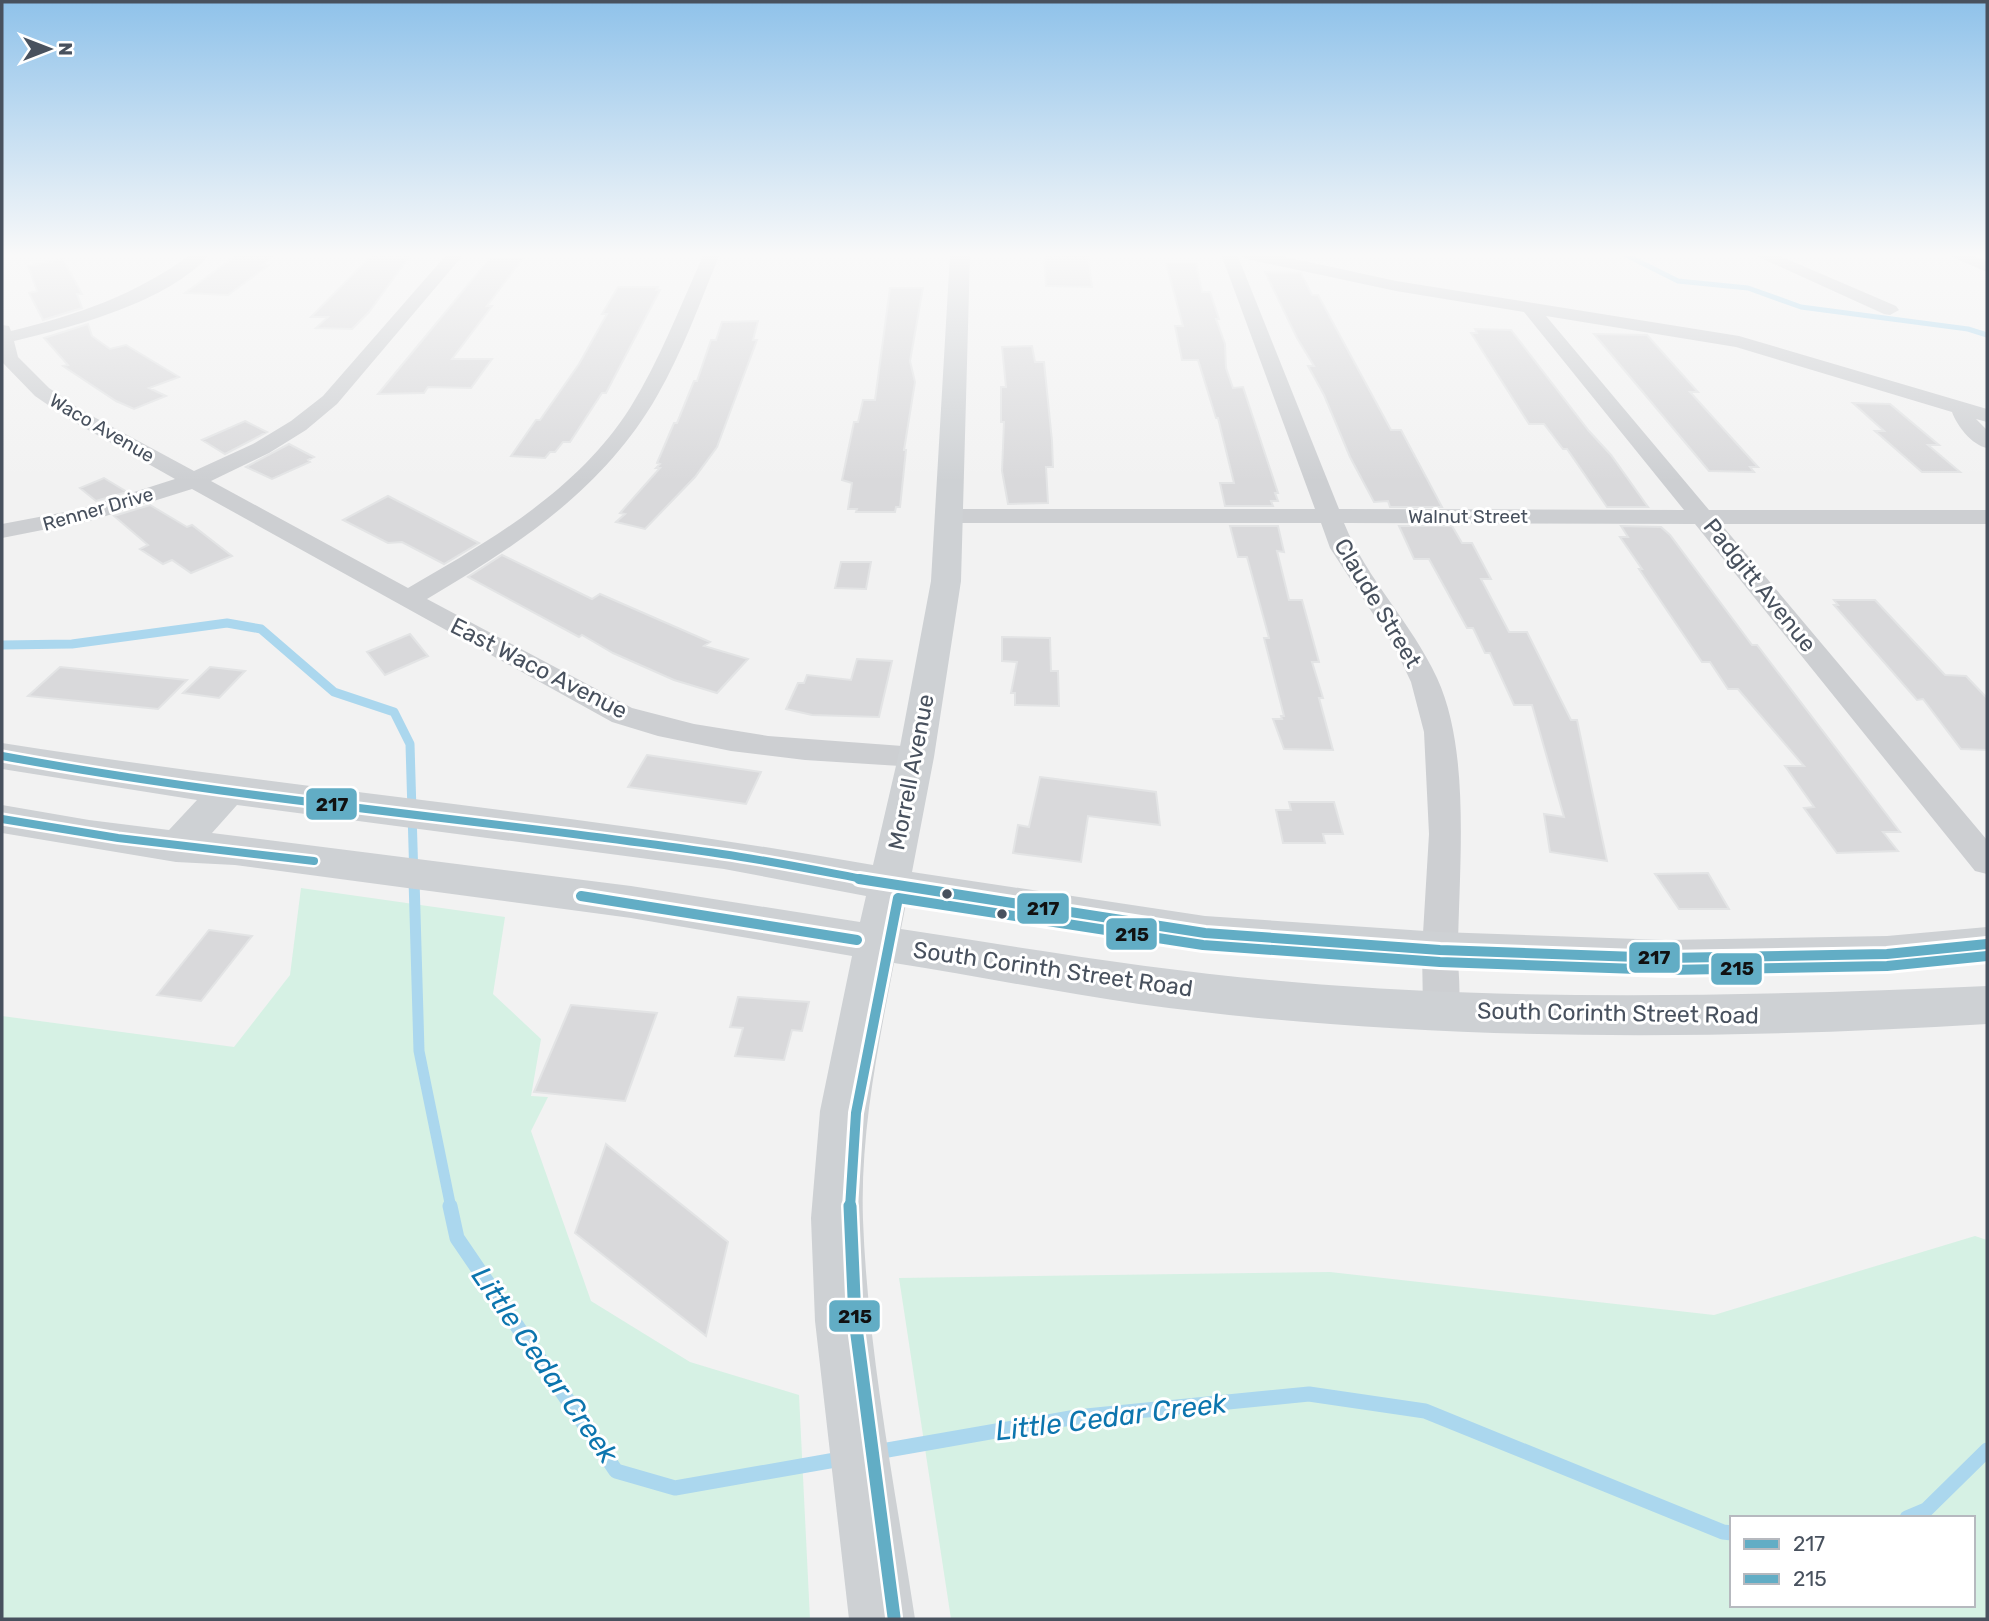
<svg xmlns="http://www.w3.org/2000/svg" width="1989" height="1621" font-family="Rubik,sans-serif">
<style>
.green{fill:#d6f1e4;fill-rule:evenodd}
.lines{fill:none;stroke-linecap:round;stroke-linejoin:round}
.stream-far3{stroke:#abd7ee;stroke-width:5}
.stream-far2{stroke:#abd7ee;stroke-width:9}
.stream-far1{stroke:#abd7ee;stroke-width:11}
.stream{stroke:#abd7ee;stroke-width:15}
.building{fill:#d9d9db;stroke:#e3e4e5;stroke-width:2}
.street{fill:#cdcfd2;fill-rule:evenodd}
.secondary{fill:#ced1d4;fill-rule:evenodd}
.bus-1-far1-casing{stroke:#fff;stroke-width:13}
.bus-1-casing{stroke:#fff;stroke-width:16}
.bus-2-far1-casing{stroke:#fff;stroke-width:16}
.bus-2-casing{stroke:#fff;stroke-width:18}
.bus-1-far1{stroke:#62adc5;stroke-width:8}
.bus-1{stroke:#62adc5;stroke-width:10}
.bus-2-far1{stroke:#62adc5;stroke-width:10}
.bus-2{stroke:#62adc5;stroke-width:13}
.bus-dot{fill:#48515e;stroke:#fff;stroke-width:2.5}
.labels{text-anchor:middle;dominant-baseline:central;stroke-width:6;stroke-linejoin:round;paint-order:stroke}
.far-street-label{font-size:19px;fill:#48515e;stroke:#fff}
.street-label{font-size:23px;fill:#48515e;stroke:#fff}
.near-water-label{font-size:28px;font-style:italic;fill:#0c75ae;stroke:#fff}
.line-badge{stroke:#fff;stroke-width:2.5}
.pale-badge-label{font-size:19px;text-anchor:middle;font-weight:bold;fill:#111}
</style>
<rect width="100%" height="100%" fill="#f2f2f2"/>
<path class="green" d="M301,888L505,917L493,994L541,1039L531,1096L548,1097L531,1131L591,1301L690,1362L799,1395L810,1619H2V1016L234,1047L290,975Z
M1975,1236L1987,1240V1619H951L899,1278L1330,1272L1714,1315ZM1732,1518H1973V1605H1732Z"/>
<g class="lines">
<path class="stream-far3" d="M1624,254L1678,281L1748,288L1801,307L1968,329L1987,335"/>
<path class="stream-far2" d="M2,645L72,644L227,623L261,629L334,692L394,712L410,744L414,880"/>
<path class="stream-far1" d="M414,879L419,1051L451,1208"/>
<path class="stream" d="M450,1206L457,1238L616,1471L675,1488L841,1459
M876,1452L1076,1417L1309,1394L1425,1411L1723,1532L1732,1533
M1907,1518L1926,1510L1987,1450"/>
</g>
<path class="building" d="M237,255H275L262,265H269L228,295L185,293Z
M1088,255L1092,287L1046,286L1044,256Z
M371,256L409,257L369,312L352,329L316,328L328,317H311Z
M490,258H523L487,306H492L452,359H492L471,388L428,387L424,393L378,394Z
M63,259L82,294H77L82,308L43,320L29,293L37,291L28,266Z
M1166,263H1196L1202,292H1210L1219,319H1216L1225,344L1226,368L1233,388L1243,387L1278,493H1275L1278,501H1271L1273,506H1225L1220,483H1234L1218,418H1216L1198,360H1182L1175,326H1183Z
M1265,272L1301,273L1312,295H1318L1391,430H1401L1442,507H1390L1388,501L1374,502L1350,457L1324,395L1308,366H1314L1297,338Z
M618,287H658L656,290H660L606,393H602L570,442H563L555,452H550L545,458L511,456L536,420H540L579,364L607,314H602Z
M890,288H923L910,361L915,382L904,450H906L900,507H896L895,512H856L857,509H848L852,483L842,480L854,422H858L863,400H875Z
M758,321L753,340H757L717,447L695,477L645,529L616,522L625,514L620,513L660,468H656L660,464L657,463L674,423H677L694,381H697L711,340H716L722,322Z
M88,324L92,336L110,349L126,345L179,377L149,388L166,396L134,409L116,401L63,366L68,365L44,338Z
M1475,329L1511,330L1589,431L1611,455L1648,507H1607L1567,449H1563L1544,424H1529L1471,333H1477Z
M1594,334L1647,335L1698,392H1690L1758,467H1750L1754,472L1709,471Z
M1032,346L1035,362H1044L1052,441L1053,467H1046L1048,503L1008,504L1002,471L1004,422H1001V387H1006L1002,347Z
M1853,403L1890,404L1939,445H1928L1960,472H1922L1875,431H1884Z
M245,421L267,432L225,454L202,440Z
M289,444L314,457L308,460L310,462L272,479L246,467Z
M104,478L127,492L96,501L80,488Z
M388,496L479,543L444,564L402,542L388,543L343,520Z
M150,505L187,527L192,525L232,556L191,573L172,560L163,564L140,549L148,545L114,516Z
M1230,526H1278L1284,552L1277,551L1289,600H1302L1319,662H1312L1323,698H1319L1333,750L1284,749L1273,719H1282L1281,716H1284L1264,638H1269L1247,557H1238Z
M1399,526H1452L1462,543H1472L1491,579H1481L1509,632H1527L1571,720H1577L1607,861L1550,852L1544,814L1564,817L1532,705H1514L1490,653H1485L1473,628H1467L1429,559H1414Z
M1621,526L1661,527L1670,535L1752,645H1757L1900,832H1883L1898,851L1837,853L1804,808L1814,807L1785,766H1804L1738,689H1728L1710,662H1702L1639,569H1642L1620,537H1628Z
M502,555L592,599L600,594L710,642L704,646L748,659L717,693L674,680L613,653L582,635L579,637L468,577Z
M841,562H871L866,589L835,588Z
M1834,600H1875L1945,675L1966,676L1987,698V750L1961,749L1923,699L1917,700L1834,605H1838Z
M410,634L428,656L385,675L367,652Z
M1002,637L1050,638L1051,671H1058L1059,706L1015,705V693H1011L1017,662L1002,661Z
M857,659L892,661L879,717L812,715L786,709L798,683H804L807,675L851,680Z
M60,667L187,680L158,709L28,696Z
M210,667L245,671L219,698L183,693Z
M647,755L761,772L746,804L628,787Z
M1040,777L1156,792L1160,825L1088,816L1081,862L1013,853L1018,825L1029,827Z
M1289,802H1334L1343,834H1323L1325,843H1283L1276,810H1291Z
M1708,873L1729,909H1679L1655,874Z
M209,930L252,936L201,1001L157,995Z
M738,997L809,1002L802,1031L792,1030L784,1060L735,1056L743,1028L730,1027Z
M571,1005L657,1013L625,1101L534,1092Z
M606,1144L728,1242L706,1336L575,1233Z"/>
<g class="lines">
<path class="street" d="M191,254H210C169,302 73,327 14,341L18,357L49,388L81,410L194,471L253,444L291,421L323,396L447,254H464L337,404L306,430L269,453L211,481L408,588C490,541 578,490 630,408C660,360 680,306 704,254H720C700,302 683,351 657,396C604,489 517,546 427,599L632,708L694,724L768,736L916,747L927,750L931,757L927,764L916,767L805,760L731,751L658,736L612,722L192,489L93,520L2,538V524L81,509L175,479L67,418L35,396L2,362V325L9,326L11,331C77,315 136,295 191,254Z
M1221,254H1237L1339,509L1684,510L1524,312L1396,291L1246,259L1238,254H1272L1396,281L1739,336L1987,409V422L1976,419L1987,430V448C1972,445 1957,426 1952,412L1736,347L1546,316L1709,510H1987V524H1721L1987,840V874L1975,871L1695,524L1344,523C1367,580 1412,623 1437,678C1471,751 1459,868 1458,948C1457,971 1464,1000 1454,1021L1441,1026L1428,1021L1423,1010L1422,950L1429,834L1424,732L1411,682L1394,646L1330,548L1321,523H949L941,521L937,516L941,511L949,509H1315Z
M1752,254H1775L1896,306L1899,310L1890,315L1884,314Z
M1945,254H1969L1987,261V272Z"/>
<path class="secondary" d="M950,254H970L961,581L934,757L912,872L1205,916L1440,932L1666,940L1887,936L1987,927V961L1887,972L1666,976L1440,968L1205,950L906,903L901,929C1031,949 1160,971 1292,982C1523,1002 1755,996 1987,986V1024C1708,1041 1417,1042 1139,1004C1057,992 976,976 894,963C878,1047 860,1134 863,1220C868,1353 895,1487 915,1619H849L815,1321L811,1218L820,1111L852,956L631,918L235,865L176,862L2,833V805L89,820L169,830L197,800L2,769V743C291,789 584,814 873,865L898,757L931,581ZM237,805L724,869L866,896L860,922L631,886L212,833Z"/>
<defs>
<path id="bus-1-far1" d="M2,756C240,800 482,819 722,854C771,861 820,871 868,880
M2,819L118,838L314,861"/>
<path id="bus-1" d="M859,879L1205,933L1440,950L1666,958L1887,954L1987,944
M581,896L857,940"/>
<path id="bus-2-far1" d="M850,1208L856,1113L898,898L1203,945L1440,962L1666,970L1887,966L1987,956"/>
<path id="bus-2" d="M850,1206L855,1320L894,1617"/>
</defs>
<use href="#bus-1-far1" class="bus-1-far1-casing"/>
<use href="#bus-1" class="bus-1-casing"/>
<use href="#bus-2-far1" class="bus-2-far1-casing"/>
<use href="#bus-2" class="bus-2-casing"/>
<use href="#bus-1-far1" class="bus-1-far1"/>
<use href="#bus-1" class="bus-1"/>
<use href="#bus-2-far1" class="bus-2-far1"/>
<use href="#bus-2" class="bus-2"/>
</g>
<linearGradient id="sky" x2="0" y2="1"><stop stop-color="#8fc2ea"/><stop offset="0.53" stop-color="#f9f9f9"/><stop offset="1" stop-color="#f9f9f9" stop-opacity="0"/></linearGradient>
<rect width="1989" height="481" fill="url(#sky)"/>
<g class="bus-dot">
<circle cx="947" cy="894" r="6"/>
<circle cx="1002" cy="914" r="6"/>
</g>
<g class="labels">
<g class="far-street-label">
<text transform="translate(102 428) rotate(30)">Waco Avenue</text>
<text transform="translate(98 509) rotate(-16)">Renner Drive</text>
<text x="1468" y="516">Walnut Street</text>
</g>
<g class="street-label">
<text transform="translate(1760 585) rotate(51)">Padgitt Avenue</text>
<text transform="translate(1378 603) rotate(59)">Claude Street</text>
<text transform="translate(539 668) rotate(27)">East Waco Avenue</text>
<text transform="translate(911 772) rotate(-79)">Morrell Avenue</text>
<text transform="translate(1053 969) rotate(8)">South Corinth Street Road</text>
<text transform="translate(1618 1013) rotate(1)">South Corinth Street Road</text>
</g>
<g class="near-water-label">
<text transform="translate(545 1365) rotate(55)">Little Cedar Creek</text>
<text transform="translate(1111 1417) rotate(-7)">Little Cedar Creek</text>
</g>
</g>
<g class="line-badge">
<rect x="305" y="787" width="53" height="34" rx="7" fill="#62adc5"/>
<rect x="1016" y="892" width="54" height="33" rx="7" fill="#62adc5"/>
<rect x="1105" y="917" width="53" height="34" rx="7" fill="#62adc5"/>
<rect x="1628" y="941" width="53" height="33" rx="7" fill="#62adc5"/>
<rect x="1710" y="952" width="53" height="34" rx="7" fill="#62adc5"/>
<rect x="828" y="1299" width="53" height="34" rx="7" fill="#62adc5"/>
</g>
<g class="pale-badge-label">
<text x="332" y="811">217</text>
<text x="1043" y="915">217</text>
<text x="1132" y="941">215</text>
<text x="1654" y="964">217</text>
<text x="1737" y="975">215</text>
<text x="855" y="1323">215</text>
</g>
<rect width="1989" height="1621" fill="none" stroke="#48515e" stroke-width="7"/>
<rect x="1730" y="1516" width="245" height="91" fill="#ffffff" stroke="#b6b9bf" stroke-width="2"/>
<rect x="1744" y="1539" width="35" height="10" fill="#62adc5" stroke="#b6b9bf" stroke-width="2"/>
<text x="1793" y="1551" font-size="21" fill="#48515e">217</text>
<rect x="1744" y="1574" width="35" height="10" fill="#62adc5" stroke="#b6b9bf" stroke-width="2"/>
<text x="1793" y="1586" font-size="21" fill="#48515e">215</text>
<g transform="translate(49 49) rotate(90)" stroke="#ffffff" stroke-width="5" paint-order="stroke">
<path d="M0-5L12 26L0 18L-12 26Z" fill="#48515e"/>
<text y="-10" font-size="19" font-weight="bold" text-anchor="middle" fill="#48515e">N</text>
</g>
</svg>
